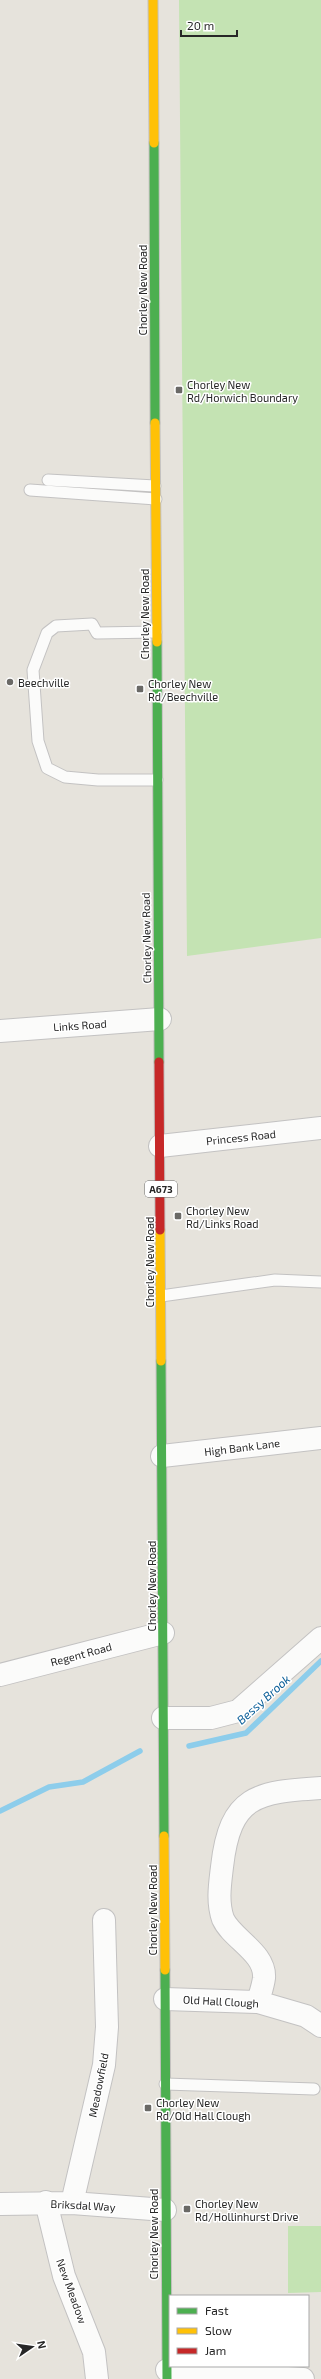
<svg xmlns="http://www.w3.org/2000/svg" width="321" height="2379" font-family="'Exo 2',sans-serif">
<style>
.green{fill:#c4e3b3}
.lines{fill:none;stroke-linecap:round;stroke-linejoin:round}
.stream{stroke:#8dcdeb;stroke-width:5.5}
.lane-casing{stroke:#c3c2c2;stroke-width:13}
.street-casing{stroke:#c3c2c2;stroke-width:24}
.fast-casing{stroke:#c3c1bf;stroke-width:11}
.slow-casing{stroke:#c3c1bf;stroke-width:11}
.jam-casing{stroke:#c3c1bf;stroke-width:11}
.lane{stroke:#fbfbfa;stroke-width:11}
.street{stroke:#fbfbfa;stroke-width:22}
.fast{stroke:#4caf50;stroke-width:9}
.slow{stroke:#ffc107;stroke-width:9}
.jam{stroke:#c62828;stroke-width:9}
.poi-dot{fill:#6a6966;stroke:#fff;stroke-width:1.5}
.labels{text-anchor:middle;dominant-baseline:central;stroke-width:3;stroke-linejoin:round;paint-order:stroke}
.shield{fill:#fff;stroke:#686868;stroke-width:1}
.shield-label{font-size:10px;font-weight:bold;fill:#272727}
.street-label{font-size:11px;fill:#272727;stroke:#fff}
.poi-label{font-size:11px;fill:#272727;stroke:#fff;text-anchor:start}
.water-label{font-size:12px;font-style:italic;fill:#0a5e98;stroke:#fff}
</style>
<rect width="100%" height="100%" fill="#e6e3dc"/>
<path class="green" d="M179,0H321V938L187,956Z
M288,2226H321V2292L288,2293Z"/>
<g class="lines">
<path class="stream" d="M189,1746L246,1733L321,1661
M0,1811L49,1787L83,1782L140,1751"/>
<defs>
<path id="lane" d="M48,480L155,486
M30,490L156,499
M156,632L97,633L92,624L56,626L47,633L33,670L38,741L47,768L65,777L98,780H157
M161,1296L275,1280L321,1282
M165,2084L314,2089"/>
<path id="street" d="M0,1031L160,1019
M160,1146L321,1128
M162,1456L321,1438
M0,1675L163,1633
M163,1718H211L238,1711L321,1638
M165,1999L258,2002L306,2016L321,2026
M258,2002C260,1994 263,1986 264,1978C266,1953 232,1939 223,1919C217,1902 220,1884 222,1867C230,1795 257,1792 321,1788
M46,2202L64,2276L94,2352L97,2379
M72,2203L104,2065L107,2027L104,1920
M0,2204L72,2203L165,2210
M167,2370L303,2379"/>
<path id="fast" d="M154,143L155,423
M157,642L159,1062
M161,1361L164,1836
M165,1970L167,2379"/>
<path id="slow" d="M153,0L154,143
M155,423L157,642
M160,1230L161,1361
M164,1836L165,1970"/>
<path id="jam" d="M159,1062L160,1230"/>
</defs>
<use href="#lane" class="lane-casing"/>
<use href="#street" class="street-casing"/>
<use href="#fast" class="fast-casing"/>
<use href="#slow" class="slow-casing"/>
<use href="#jam" class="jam-casing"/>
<use href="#lane" class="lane"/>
<use href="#street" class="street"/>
<use href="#fast" class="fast"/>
<use href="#slow" class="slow"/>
<use href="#jam" class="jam"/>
</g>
<g class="poi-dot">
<rect x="175" y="386" width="8" height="8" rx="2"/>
<circle cx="10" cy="682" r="4"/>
<rect x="136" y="685" width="8" height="8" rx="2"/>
<rect x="174" y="1212" width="8" height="8" rx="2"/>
<rect x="144" y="2104" width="8" height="8" rx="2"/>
<rect x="183" y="2205" width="8" height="8" rx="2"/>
</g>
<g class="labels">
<rect class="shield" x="145" y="1181" width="32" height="16" rx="3"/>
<g class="shield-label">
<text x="161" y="1189">A673</text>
</g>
<g class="street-label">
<text transform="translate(142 290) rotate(-90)">Chorley New Road</text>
<text transform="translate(144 614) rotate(-90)">Chorley New Road</text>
<text transform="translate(146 938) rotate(-91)">Chorley New Road</text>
<text transform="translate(80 1025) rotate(-4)">Links Road</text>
<text transform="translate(241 1137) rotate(-6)">Princess Road</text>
<text transform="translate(149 1262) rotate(-90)">Chorley New Road</text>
<text transform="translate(242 1447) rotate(-7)">High Bank Lane</text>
<text transform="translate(151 1586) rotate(-90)">Chorley New Road</text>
<text transform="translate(81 1654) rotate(-15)">Regent Road</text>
<text transform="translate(152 1910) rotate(-90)">Chorley New Road</text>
<text transform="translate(221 2001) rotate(3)">Old Hall Clough</text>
<text transform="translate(98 2085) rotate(-79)">Meadowfield</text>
<text transform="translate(83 2205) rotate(3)">Briksdal Way</text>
<text transform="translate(153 2234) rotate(-90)">Chorley New Road</text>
<text transform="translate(72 2291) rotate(70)">New Meadow</text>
</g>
<g class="poi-label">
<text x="187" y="384">Chorley New<tspan x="187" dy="13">Rd/Horwich Boundary</tspan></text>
<text x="18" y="682">Beechville</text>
<text x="148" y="683">Chorley New<tspan x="148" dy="13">Rd/Beechville</tspan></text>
<text x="186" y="1210">Chorley New<tspan x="186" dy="13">Rd/Links Road</tspan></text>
<text x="156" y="2102">Chorley New<tspan x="156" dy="13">Rd/Old Hall Clough</tspan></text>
<text x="195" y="2203">Chorley New<tspan x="195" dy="13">Rd/Hollinhurst Drive</tspan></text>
</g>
<g class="water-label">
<text transform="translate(263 1699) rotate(-42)">Bessy Brook</text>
</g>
</g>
<rect x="169" y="2295" width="140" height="72" fill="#ffffff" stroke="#a9a9a9"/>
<rect x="177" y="2308" width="20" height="6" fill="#4caf50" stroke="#a9a9a9"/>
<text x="205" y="2315" font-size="12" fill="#272727">Fast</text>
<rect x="177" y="2328" width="20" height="6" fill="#ffc107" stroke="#a9a9a9"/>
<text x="205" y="2335" font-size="12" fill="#272727">Slow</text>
<rect x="177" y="2348" width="20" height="6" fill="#c62828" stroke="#a9a9a9"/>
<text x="205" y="2355" font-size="12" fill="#272727">Jam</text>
<g transform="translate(32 2347) rotate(77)" stroke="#ffffff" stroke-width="3" paint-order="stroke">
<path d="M0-3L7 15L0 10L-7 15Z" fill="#272727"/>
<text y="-6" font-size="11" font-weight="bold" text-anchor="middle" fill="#272727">N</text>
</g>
<path d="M181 30v6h56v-6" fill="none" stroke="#272727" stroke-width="2"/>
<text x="187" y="30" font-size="12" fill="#272727" stroke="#ffffff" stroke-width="3" paint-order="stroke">20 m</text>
</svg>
